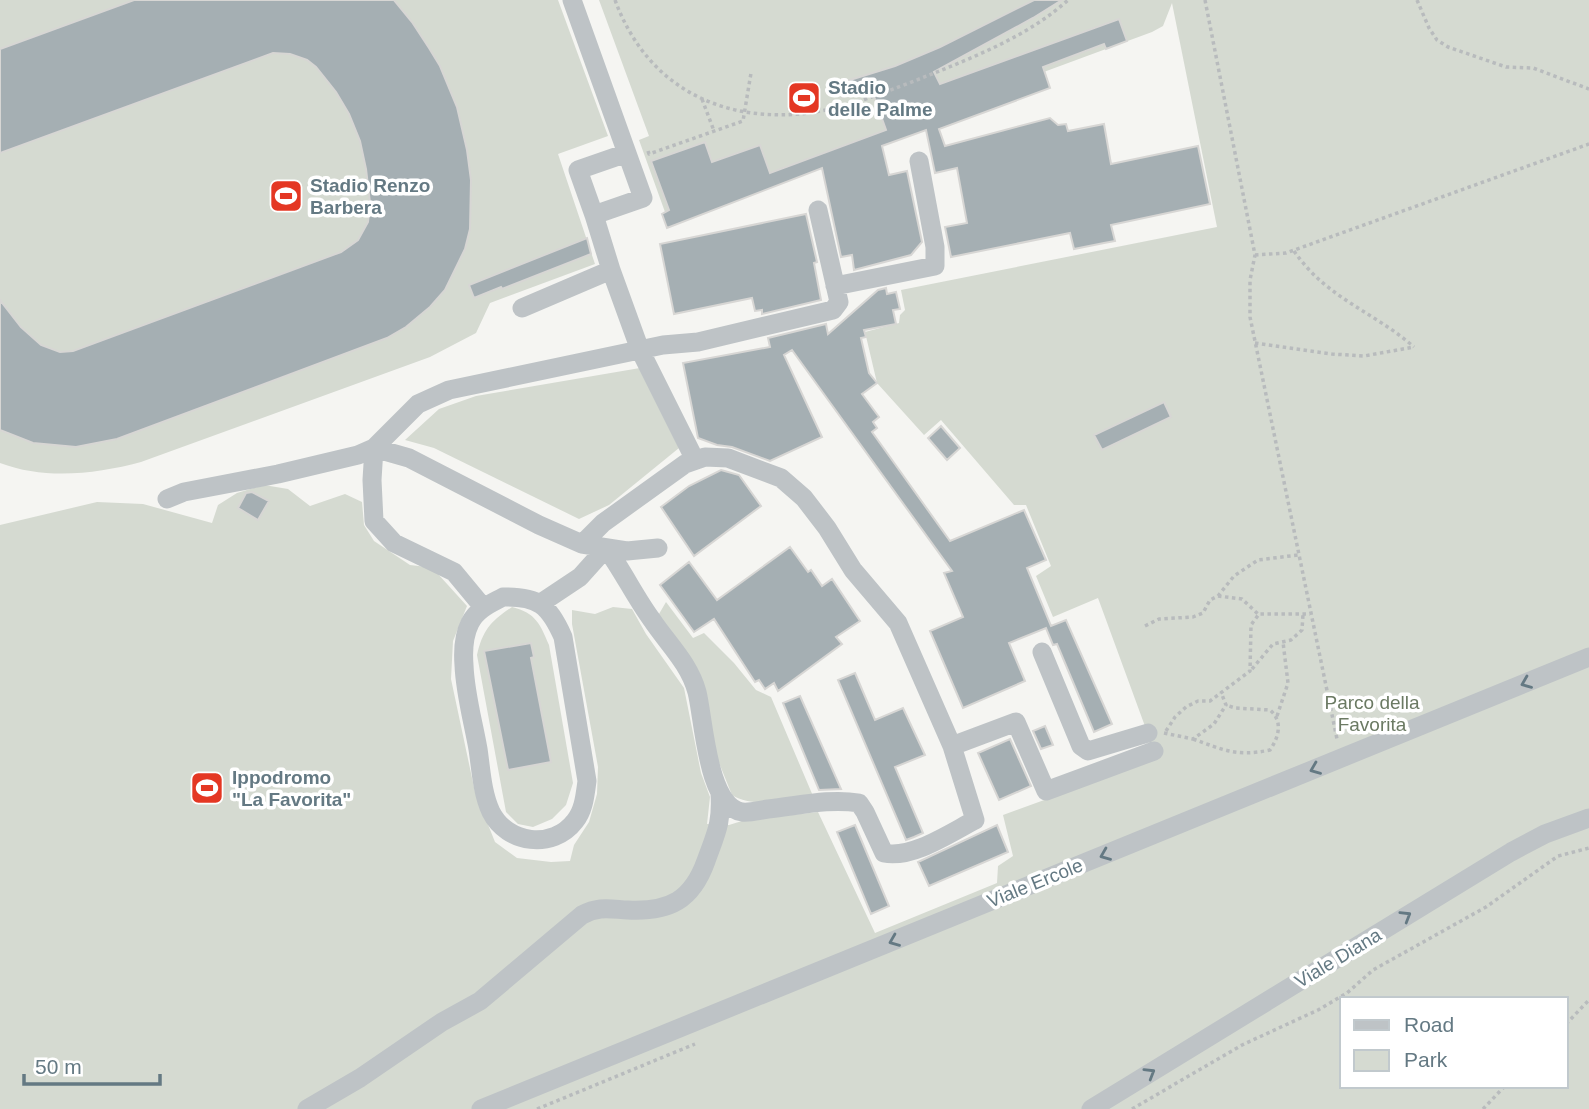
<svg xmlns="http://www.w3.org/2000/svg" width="1589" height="1109" font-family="Arial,sans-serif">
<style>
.green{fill:#d5dad1;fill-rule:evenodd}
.building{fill:#a5afb3;stroke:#d7d6d4;stroke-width:2}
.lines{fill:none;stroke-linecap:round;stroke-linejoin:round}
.path{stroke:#b8bbbd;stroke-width:3.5;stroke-dasharray:3.5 3.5;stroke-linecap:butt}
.minor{stroke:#bec3c6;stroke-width:19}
.oneway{stroke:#647983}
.labels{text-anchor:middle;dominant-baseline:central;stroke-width:7;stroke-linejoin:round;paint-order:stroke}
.poi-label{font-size:19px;font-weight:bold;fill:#647983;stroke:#fff;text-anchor:start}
.park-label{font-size:19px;fill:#6b7a63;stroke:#fff}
.street-label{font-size:19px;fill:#647983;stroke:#fff}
</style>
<rect width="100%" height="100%" fill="#f5f5f2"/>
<path class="green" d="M0,0H558L608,136L558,154L595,264L490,303L476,333L430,357L141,462C96,474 45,480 0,463Z
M599,0H1589V1109H0V525L97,502L143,504L212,523L218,505L237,493L264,485L288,489L310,506L345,494L362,502L364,525L374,541L410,565L427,567L438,574L467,606L453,641L451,679L475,792L495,842L517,858L551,862L570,861L574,845L589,822L597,794L598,767L572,624V610L595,614L613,607L632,609L646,634L684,688L701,773L710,797L707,824L729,825L745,820L818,812L875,933L997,883L998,866L1013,856L1003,815L1157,759L1098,598L1053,617L1036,576L1051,566L1026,505H1014L941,420L924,435L877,383L865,332L899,323L900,315L905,310L901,290L1217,227L1172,3L1163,26L1152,32L665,212L639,140L649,136ZM1342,999H1566V1086H1342Z
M640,368L679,448L609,505L579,519L434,448L405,440L439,409L476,396Z
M666,602L693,638L704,633L734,663L756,690L771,697L813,796C787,799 755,809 732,795L659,614Z
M512,607C536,613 540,624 549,645L573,783L566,805L552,819L533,827L518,824L506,812L477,655C483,630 490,622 512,607Z"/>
<path class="building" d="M134,0H394L412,22L429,48L440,66L457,107L467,150L471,180L470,229L465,249L445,290L430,307L406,327L387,338L117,439L76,447L33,443L0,430V300L21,327L41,345L60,352L73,351L341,252L358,240L368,222L370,203L366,169L360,141L349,114L336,92L316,67L307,60L290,54L273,53L0,153V49Z
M1034,0H1062L1033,18L934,72L940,84L1119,19L1127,41L1106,49L1104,44L1043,67L1050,88L939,129L945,146L1050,118L1058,125L1066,124L1068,131L1104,124L1111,164L1198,146L1210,204L1111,225L1115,241L1104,243L1074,249L1070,233L951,257L945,227L967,223L957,168L935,173L926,130L882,146L889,175L907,171L922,242L911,255L854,270L852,255L841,257L822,168L667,228L662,214L669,210L651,161L705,142L712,162L760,145L770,173L886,130L871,88L842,97L837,84L895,66L940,47Z
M806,214L817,262L814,263L821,300L762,314V310L755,311L752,298L674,314L660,244Z
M587,238L591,254L502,289L501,287L474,298L469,285Z
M886,288L887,294L896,292L900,309L893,310L896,324L864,330L866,337L861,338L869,373L877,383L862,394L879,417L873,422L877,428L872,432L950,541L1024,510L1046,560L1027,568L1051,626L1066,620L1112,724L1094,732L1057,644L1053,645L1046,628L1009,643L1025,681L963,708L930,631L963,617L944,573L952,571L792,350L784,355L822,437L770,461L732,447L717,445L698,438L683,363L770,347L768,338L826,324L828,334L878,290Z
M1164,402L1171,417L1102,450L1094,435Z
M941,426L960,448L947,460L928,438Z
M721,470L739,475L761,506L694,556L661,507L689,486Z
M252,492L269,501L258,520L238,508L246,493Z
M790,547L808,572L811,570L822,586L832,579L860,621L836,637L842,644L778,691L774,683L765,689L759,680L755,682L714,619L694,632L660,585L689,562L717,600Z
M531,643L534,657L531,658L551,762L508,770L484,651Z
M855,673L875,720L903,708L925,755L895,767L923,833L914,837L906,840L838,680Z
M800,696L841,789L819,790L783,703Z
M1045,726L1053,745L1041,749L1033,731Z
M1010,739L1031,786L999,800L978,753Z
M855,825L889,906L871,914L837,832Z
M997,825L1008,852L929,886L918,862Z"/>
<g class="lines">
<path class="path" d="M615,0C645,82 714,121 799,114C844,110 891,90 932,74C979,55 1031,34 1068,0
M1205,0L1255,255L1250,280V317L1337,739
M1417,0L1429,28L1437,40L1448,47L1506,67L1533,68L1589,89
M702,99L714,131
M648,151L649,154L743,121L751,73
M1294,251C1327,299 1373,311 1414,347
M1255,255L1286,253L1589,144
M1255,343L1332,354L1364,356L1414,347
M1218,596L1242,599L1258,614
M1145,626L1159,619L1193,617L1203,613L1210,600L1218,596L1234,576L1258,560L1298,555
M1252,669L1273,644L1291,640L1302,630L1303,614
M1277,716L1288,683L1283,642
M1166,731L1175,717L1186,707L1198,701H1210L1250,671L1251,625L1259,614H1310
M1164,733L1193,739L1214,724L1226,705L1221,692
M1193,739C1224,750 1236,757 1270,750C1279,737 1283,721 1270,710L1235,708L1226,705
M1566,1024L1589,1000
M537,1109L695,1044
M1132,1109L1242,1045L1318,1010L1347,993L1373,970L1486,907L1558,856L1589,848
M1483,1109L1505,1086"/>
<path class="minor" d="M572,0L643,198L594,215L578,170L627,153
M611,270L640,350L695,460
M835,286L935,266V247L919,161
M522,308L611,270L594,215
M167,499L184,492L278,474L358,455L374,448L418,404L449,390L663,345L698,342L833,310L839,302L818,210
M582,544L603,523L685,464L705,457L728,458L781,478L804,498L827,528L853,570L898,623L952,746L1016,722L1046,791L1154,751
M503,597C538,596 549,605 563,637L587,781C585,795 584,810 575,821C553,850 507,844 491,812C482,793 481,769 478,749C473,721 465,693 464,665C463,652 464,635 470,623C477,609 490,604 503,597Z
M541,603L580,577L606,548C623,571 635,597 652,620C668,644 689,663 697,692C704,720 707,806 742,812C750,813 760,810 768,809C798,806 829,798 859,803L865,812L884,853C912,859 950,833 975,820L952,746
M483,607L454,572L394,543L374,521L372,480L374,448L409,458L539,525L582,544L627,551L658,548
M1042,652L1081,746L1088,751L1148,733
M307,1109L360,1078L442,1022L480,1001L582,915C599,906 609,909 628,910C670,912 692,900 706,861C716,833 722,824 720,793
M481,1109L1589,657
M1091,1109L1511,852L1545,834L1589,818"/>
</g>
<defs><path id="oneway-chevron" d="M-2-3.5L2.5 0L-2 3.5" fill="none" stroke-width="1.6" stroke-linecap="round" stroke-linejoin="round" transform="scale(1.75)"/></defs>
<g class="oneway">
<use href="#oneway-chevron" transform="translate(1526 683) rotate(158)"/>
<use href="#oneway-chevron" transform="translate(1315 769) rotate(158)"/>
<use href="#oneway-chevron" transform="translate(1105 855) rotate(158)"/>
<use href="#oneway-chevron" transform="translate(1406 916) rotate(-31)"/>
<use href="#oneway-chevron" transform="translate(894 941) rotate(158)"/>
<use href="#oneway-chevron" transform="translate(1150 1073) rotate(-31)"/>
</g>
<defs>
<symbol id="stadium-square" viewBox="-11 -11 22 22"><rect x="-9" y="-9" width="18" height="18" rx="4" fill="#e43723" stroke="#fff"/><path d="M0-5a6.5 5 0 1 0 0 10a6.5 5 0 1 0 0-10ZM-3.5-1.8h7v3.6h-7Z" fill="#fff"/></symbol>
</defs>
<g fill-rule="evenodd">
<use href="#stadium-square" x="785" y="79" width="38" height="38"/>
<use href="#stadium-square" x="267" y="177" width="38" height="38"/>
<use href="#stadium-square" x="188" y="769" width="38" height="38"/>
</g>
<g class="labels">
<g class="poi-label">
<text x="828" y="87">Stadio<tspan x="828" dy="22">delle Palme</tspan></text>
<text x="310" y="185">Stadio Renzo<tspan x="310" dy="22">Barbera</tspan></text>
<text x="232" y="777">Ippodromo<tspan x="232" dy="22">"La Favorita"</tspan></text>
</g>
<g class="park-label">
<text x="1372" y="702">Parco della<tspan x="1372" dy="22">Favorita</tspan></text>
</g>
<g class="street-label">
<text transform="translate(1035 883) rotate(-22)">Viale Ercole</text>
<text transform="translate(1338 958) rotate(-31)">Viale Diana</text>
</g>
</g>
<rect x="1340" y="997" width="228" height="91" fill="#ffffff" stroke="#c1c9cd" stroke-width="2"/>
<rect x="1354" y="1020" width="35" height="10" fill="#bec3c6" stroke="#c1c9cd" stroke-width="2"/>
<text x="1404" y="1032" font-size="21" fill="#647983">Road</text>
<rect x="1354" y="1050" width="35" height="21" fill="#d5dad1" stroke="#c1c9cd" stroke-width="2"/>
<text x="1404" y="1067" font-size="21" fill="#647983">Park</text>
<path d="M24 1074v10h136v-10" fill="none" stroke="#647983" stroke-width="3.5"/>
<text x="35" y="1074" font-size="21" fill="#647983" stroke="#ffffff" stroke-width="5" paint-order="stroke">50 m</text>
</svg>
